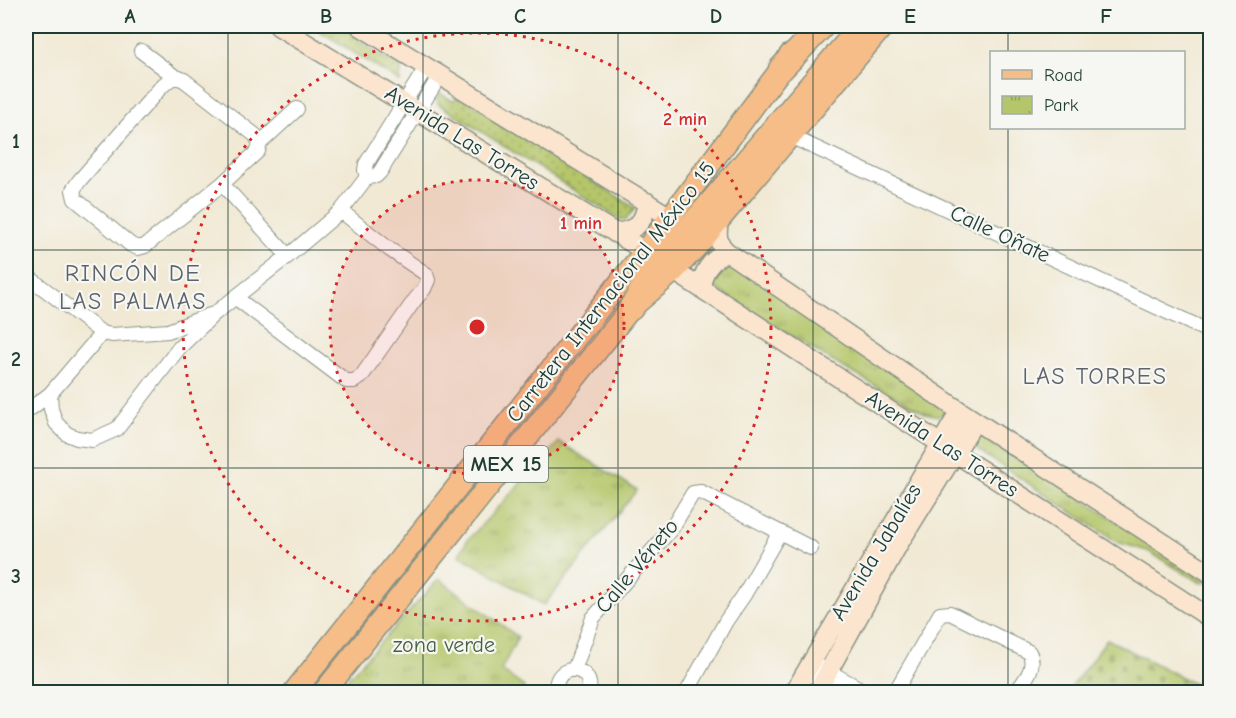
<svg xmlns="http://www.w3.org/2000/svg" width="1236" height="718" font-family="'Comic Neue',sans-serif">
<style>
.grass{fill:url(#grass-dots);stroke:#6a824f;stroke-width:1.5}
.cemetery{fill:url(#cemetery-stones);stroke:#6a824f;stroke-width:1.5}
.park{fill:url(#park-tufts);stroke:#6a824f;stroke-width:1.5}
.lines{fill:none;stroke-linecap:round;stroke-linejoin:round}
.street-casing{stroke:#889384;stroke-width:16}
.secondary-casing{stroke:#889384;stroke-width:21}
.primary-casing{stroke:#889384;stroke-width:24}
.highway-casing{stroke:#889384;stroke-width:27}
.street{stroke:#fff;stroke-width:14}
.secondary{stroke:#fce5cf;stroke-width:18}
.primary{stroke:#f7bd88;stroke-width:21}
.highway{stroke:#f7bd88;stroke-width:24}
.grid{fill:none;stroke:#1f3d34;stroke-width:1.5;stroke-opacity:0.55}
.ring{fill:none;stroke:#d62828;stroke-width:3;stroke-dasharray:3 6}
.labels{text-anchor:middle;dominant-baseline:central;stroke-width:4.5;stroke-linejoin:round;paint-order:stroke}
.shield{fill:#f6f6f2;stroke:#60746d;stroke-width:1.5}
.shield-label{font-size:21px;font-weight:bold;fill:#1f3d34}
.street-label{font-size:22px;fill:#1f3d34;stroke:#f6f6f2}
.park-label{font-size:22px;fill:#445f42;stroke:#f6f6f2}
.neighbourhood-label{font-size:24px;letter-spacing:1.5px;fill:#5e636b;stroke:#f6f6f2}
.centre{fill:#d62828;stroke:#f6f6f2;stroke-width:3}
.ring-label{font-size:18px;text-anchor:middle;font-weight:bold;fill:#d62828;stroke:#f6f6f2;stroke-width:4.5;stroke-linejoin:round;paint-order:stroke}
.neatline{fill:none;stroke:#1f3d34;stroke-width:2}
.grid-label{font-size:20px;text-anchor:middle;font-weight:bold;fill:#1f3d34}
</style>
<defs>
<pattern id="grass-dots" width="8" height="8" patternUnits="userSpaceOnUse" patternTransform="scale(1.5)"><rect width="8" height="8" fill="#b5c66a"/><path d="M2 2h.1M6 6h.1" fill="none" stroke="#93a258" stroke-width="1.8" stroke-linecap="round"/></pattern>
<pattern id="cemetery-stones" width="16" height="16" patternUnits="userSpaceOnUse" patternTransform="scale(1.5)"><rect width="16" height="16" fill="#b5c66a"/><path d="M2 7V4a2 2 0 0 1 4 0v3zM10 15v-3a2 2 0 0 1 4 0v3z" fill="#93a258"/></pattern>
<pattern id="park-tufts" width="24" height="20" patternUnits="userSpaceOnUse" patternTransform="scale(1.5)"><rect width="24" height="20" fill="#b5c66a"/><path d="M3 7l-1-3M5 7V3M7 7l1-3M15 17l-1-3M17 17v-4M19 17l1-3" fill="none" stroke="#93a258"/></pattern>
</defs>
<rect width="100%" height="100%" fill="#f6f6f2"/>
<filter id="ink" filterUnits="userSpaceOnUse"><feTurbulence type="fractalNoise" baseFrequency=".0167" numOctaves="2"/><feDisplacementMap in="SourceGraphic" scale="12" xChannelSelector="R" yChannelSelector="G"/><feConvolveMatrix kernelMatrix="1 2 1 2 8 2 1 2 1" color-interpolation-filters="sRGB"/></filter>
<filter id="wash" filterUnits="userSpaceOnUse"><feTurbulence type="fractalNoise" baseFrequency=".008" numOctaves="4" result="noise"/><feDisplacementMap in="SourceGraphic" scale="24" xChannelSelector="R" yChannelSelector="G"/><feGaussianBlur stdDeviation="1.35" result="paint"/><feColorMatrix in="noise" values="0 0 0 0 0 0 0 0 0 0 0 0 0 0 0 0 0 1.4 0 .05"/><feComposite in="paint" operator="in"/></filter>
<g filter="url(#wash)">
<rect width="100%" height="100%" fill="#f1e9d4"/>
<path class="grass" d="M312,26H342L353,33L360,42L401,68L400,82Z
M439,93L453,101L460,95L635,208L626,220L619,219L438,104L437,98Z"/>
<path class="cemetery" d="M1107,639L1210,692H1068Z"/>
<path class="park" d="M725,262L747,265L947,412L939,416L925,413L837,364L710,285L711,276Z
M974,430L1210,581L1201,583L1148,551L1117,542L967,443Z
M559,442L637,490L544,605L459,555L467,541Z
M439,579L518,637L501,670L524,687L522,692H335Z"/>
</g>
<g filter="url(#ink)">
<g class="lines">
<defs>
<path id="street" d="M141,51L174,76L184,80L255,135L260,143
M174,76L162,86L79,181L73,190L75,199L131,245L138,248L145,246L222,184L258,151L260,143L297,109
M790,136L1210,332
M367,177L365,170L366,164L427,66
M222,184L288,256
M26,275L102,333L112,335L168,331L210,315
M236,298L346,381H354L361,377L414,301L424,289L428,280L426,274L389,249L341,211
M50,394L51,409L56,423L67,434L77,438L92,440L117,429L179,348L214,314L288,256L341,211L367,177L376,176L380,172L441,74
M26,412L50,394L102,333
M820,667L866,692
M574,670L593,618L672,528L693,493L701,492L811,548
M815,677L843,692
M557,692C551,663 594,662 589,692
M687,692L726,621L744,595L780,532
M895,692L940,614L950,613L1029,652C1037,667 1025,680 1016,692"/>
<path id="secondary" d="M278,26L645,251
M360,26L670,217
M719,220C717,234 716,242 727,252L960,411L1210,573
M615,233C636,230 644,224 647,202
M674,271L1210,618
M702,289C700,273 713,258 727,252
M794,692L960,411
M817,692L898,545L975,421"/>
<path id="primary" d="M294,692L645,251L781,69L790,55
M324,692L631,308L674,271L698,245L883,26"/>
<path id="highway" d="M781,69L822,26
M631,308L661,262L862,26"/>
</defs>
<use href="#street" class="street-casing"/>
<use href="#secondary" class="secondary-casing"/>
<use href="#primary" class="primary-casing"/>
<use href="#highway" class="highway-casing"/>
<use href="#street" class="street"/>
<use href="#secondary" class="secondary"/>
<use href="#primary" class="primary"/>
<use href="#highway" class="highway"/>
</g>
</g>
<path class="grid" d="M228,26V692M423,26V692M618,26V692M813,26V692M1008,26V52M1008,128V692M26,250H1210M26,468H1210"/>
<circle cx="477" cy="327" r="147" fill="#d62828" fill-opacity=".12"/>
<g class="ring">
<circle cx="477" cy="327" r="147"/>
<circle cx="477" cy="327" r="294"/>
</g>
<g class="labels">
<rect class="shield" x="464" y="446" width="84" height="36" rx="4.5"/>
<g class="shield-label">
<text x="506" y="464">MEX 15</text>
</g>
<g class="street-label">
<text transform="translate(462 138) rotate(32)">Avenida Las Torres</text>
<text transform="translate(1000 234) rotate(25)">Calle Oñate</text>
<text transform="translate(611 292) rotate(-52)">Carretera Internacional México 15</text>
<text transform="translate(942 444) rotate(33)">Avenida Las Torres</text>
<text transform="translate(876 552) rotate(-59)">Avenida Jabalíes</text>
<text transform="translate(637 566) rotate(-50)">Calle Véneto</text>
</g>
<g class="park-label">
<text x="444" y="645">zona verde</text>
</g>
<g class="neighbourhood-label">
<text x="133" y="273">RINCÓN DE<tspan x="133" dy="28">LAS PALMAS</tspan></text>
<text x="1095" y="376">LAS TORRES</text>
</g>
</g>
<circle cx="477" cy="327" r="9" class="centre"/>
<g class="ring-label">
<text x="685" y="125">2 min</text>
<text x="581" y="229">1 min</text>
</g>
<rect width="1236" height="718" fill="none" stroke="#f6f6f2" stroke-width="66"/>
<rect x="990" y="51" width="195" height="78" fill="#f6f6f2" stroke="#a0aca6" stroke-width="1.5"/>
<rect x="1002" y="70" width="30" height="9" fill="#f7bd88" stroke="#a0aca6" stroke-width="1.5"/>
<text x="1044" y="81" font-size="18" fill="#1f3d34">Road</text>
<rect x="1002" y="96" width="30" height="18" fill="url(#park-tufts)" stroke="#a0aca6" stroke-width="1.5"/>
<text x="1044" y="111" font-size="18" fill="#1f3d34">Park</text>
<rect x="33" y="33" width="1170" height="652" class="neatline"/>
<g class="grid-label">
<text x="130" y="23">A</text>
<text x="326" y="23">B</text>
<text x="520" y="23">C</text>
<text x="716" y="23">D</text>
<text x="910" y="23">E</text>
<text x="1106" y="23">F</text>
<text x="16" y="148">1</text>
<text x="16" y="366">2</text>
<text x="16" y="583">3</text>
</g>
</svg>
